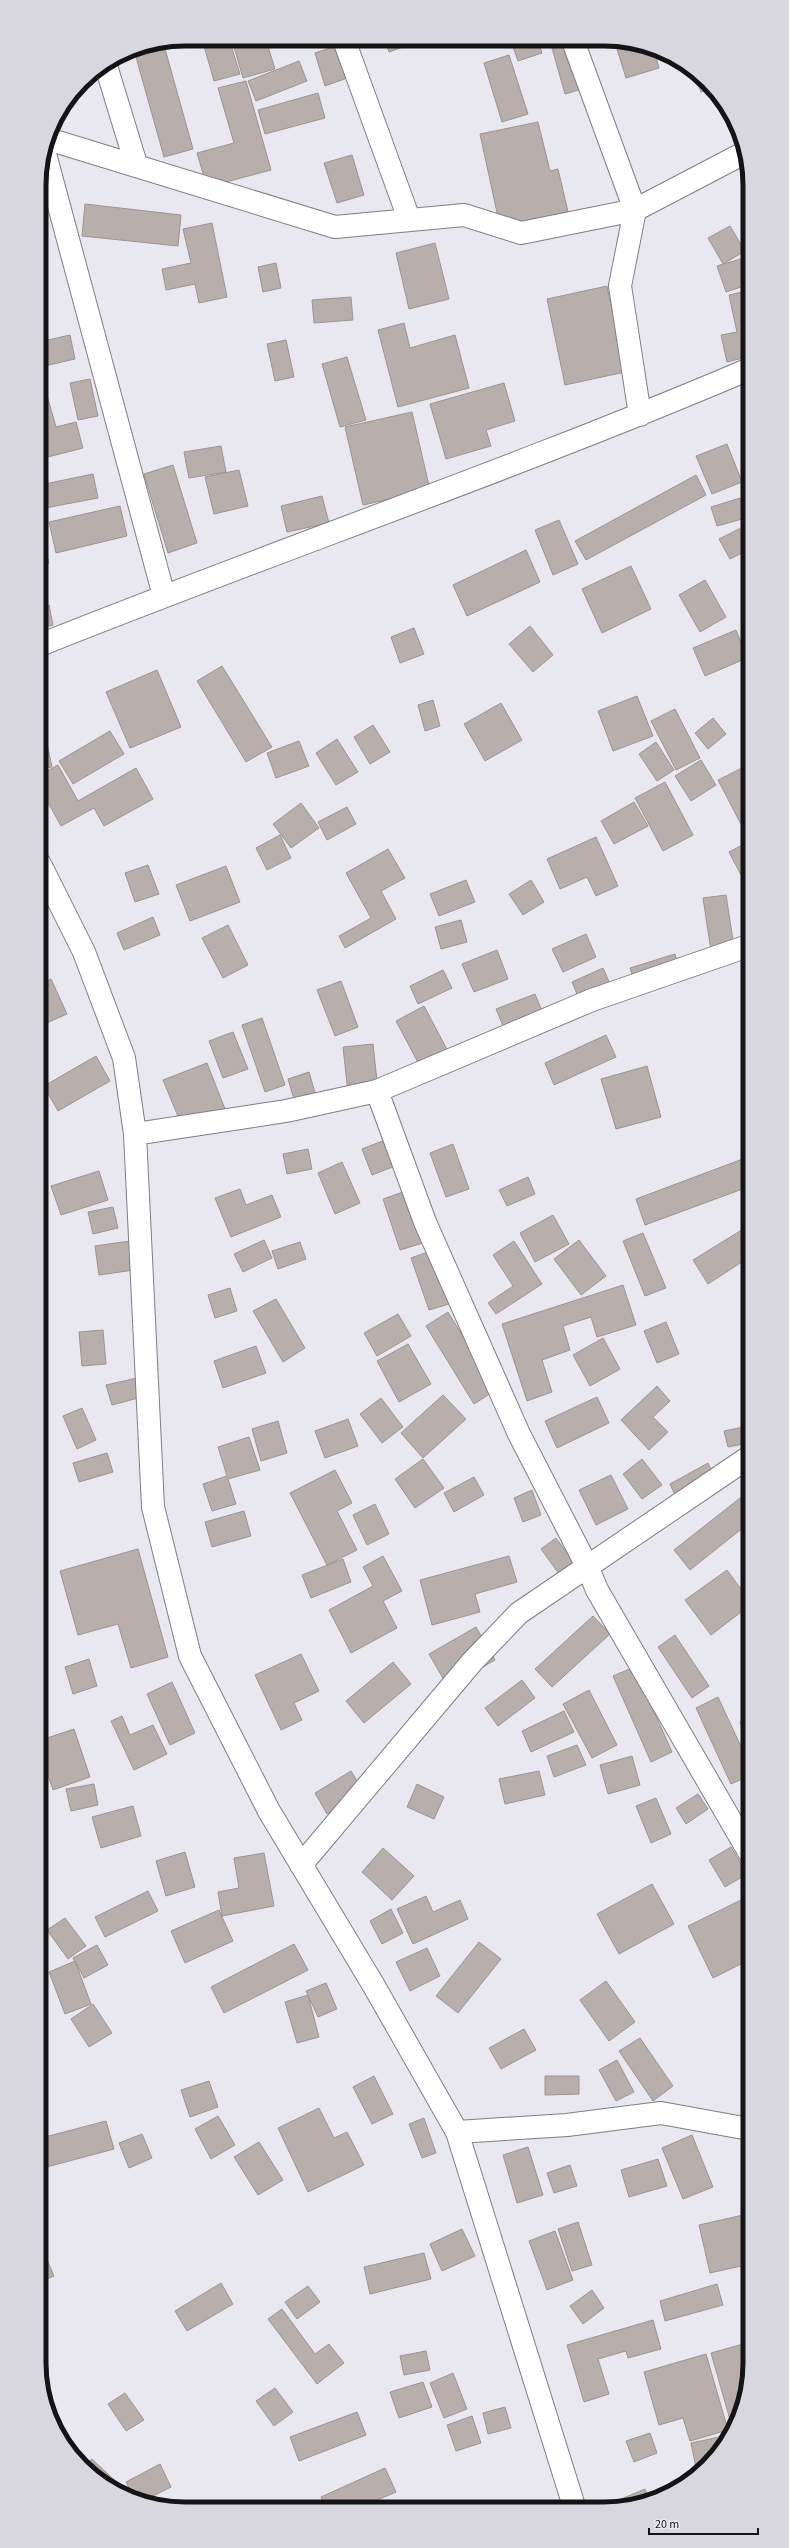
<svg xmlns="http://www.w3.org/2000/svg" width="789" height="2548" font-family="'Source Sans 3',sans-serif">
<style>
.building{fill:#b8afad;stroke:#9c9391}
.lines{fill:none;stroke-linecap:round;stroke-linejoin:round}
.minor-casing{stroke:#7e7e85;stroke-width:24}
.minor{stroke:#fff;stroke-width:22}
.rim{fill:none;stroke:#141417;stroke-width:5}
</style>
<rect width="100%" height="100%" fill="#e9e8f1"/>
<path class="building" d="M202,39H229L240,74L214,81Z
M235,39L266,40L275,69L243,78L232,40Z
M385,40L420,41L389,52Z
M511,41H538L542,53L518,61Z
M550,41H576L589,87L565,94Z
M636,43L654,50L659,68L626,78L617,49Z
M339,45L350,77L325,86L315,53Z
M165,49L193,149L164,157L136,57Z
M509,55L528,114L502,122L484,63Z
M299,61L307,81L256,101L248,81Z
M694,72L707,82L712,89L701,92Z
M246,81L271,170L207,187L197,153L234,143L218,88Z
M318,93L325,118L265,134L258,110Z
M538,122L550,171L558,169L569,216L501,231L480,134Z
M352,155L364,195L337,203L324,163Z
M85,204L181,215L178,246L82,236Z
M212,223L227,297L199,303L195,284L166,290L162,269L191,263L183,229Z
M730,226L745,251L723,264L708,238Z
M435,243L449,299L409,309L396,253Z
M747,257V285L726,292L717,266Z
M276,263L281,288L263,292L258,267Z
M607,286L625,372L565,385L547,299Z
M747,291V357L727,362L721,335L737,332L729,295Z
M351,297L353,320L314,323L312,300Z
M404,323L410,348L455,335L469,388L398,407L378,330Z
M70,335L75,359L40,367L39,342Z
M286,340L294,377L275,381L267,344Z
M347,357L366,420L340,427L322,364Z
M41,374L56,427L76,422L83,448L40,459V375Z
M90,379L98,416L78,420L70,383Z
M504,383L515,421L486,430L491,446L446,459L430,404Z
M412,412L430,490L363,505L345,427Z
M727,444L742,482L712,494L696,456Z
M221,446L226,472L189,478L184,452Z
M173,465L197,543L168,553L144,474Z
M239,470L248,506L214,514L205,477Z
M93,474L98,498L40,509V485Z
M696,475L706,495L586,560L575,541Z
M322,496L329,523L287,532L281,506Z
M740,498L746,518L717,526L711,507Z
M120,506L127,536L56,553L49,522Z
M559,520L578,564L553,575L535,530Z
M745,526L748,532V550L730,559L719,539Z
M40,529L49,563L40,566Z
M526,550L540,582L467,616L453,585Z
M631,566L651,609L602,633L582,589Z
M705,580L726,617L700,632L679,595Z
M49,605L53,625L40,628V607Z
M530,626L553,655L533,672L509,644Z
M414,628L424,654L400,663L391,637Z
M736,630L747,658L705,676L693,648Z
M222,666L272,747L246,762L197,681Z
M157,670L181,727L130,748L106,692Z
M637,696L653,736L613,751L598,711Z
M433,700L440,726L425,731L418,705Z
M501,703L522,740L485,761L464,724Z
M675,709L700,758L676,770L651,721Z
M713,718L726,734L708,749L695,733Z
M43,725L52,767L40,769V726Z
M373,725L390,752L370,764L354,737Z
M110,731L124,754L73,784L59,761Z
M337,739L358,772L336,785L316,753Z
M299,741L309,766L276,778L267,753Z
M656,742L674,770L657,781L639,754Z
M701,760L716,785L691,801L675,776Z
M58,765L78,801L136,768L153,799L104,826L94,808L61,826L40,788V775Z
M748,765V827L744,830L718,780Z
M665,782L693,835L663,851L635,798Z
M634,802L648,826L614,844L601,821Z
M301,803L319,828L291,848L273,824Z
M347,807L356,824L327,840L318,822Z
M280,835L291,858L267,870L256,848Z
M596,837L618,886L596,896L587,877L560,889L547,859Z
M748,842V874L742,877L729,852Z
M388,849L405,878L381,891L396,919L345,948L339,936L371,918L346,873Z
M148,865L159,894L135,902L125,873Z
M226,866L240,902L190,921L176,885Z
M466,880L475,902L439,916L430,894Z
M531,880L544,902L523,915L509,894Z
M726,895L735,953L712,957L703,898Z
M153,917L160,935L124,950L117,933Z
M461,920L467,942L441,949L435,927Z
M228,925L248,965L223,978L202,938Z
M586,934L596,957L563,972L552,949Z
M497,950L508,979L474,992L462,964Z
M675,954L682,977L637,991L630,968Z
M603,968L615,995L583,1009L572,982Z
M443,970L452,988L418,1004L410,986Z
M51,979L67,1014L40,1026V984Z
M341,981L358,1027L335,1036L317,990Z
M535,994L545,1018L506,1033L496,1009Z
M424,1006L450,1055L422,1070L396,1021Z
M262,1018L285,1085L265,1092L242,1025Z
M233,1032L248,1069L223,1078L209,1041Z
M606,1035L616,1057L554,1085L545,1063Z
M373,1044L379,1099L349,1102L343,1047Z
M96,1056L110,1081L58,1111L44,1086Z
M207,1063L227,1114L184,1131L163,1080Z
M647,1066L661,1117L616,1129L601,1079Z
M309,1072L320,1110L299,1116L288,1079Z
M385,1140L395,1166L372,1175L362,1149Z
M453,1144L469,1189L446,1197L430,1153Z
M308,1149L312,1169L287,1174L283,1154Z
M748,1157V1187L645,1225L636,1199Z
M342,1162L360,1203L335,1214L318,1173Z
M99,1171L108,1200L61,1215L51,1186Z
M528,1177L535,1194L507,1206L499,1190Z
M240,1189L246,1205L272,1195L281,1217L231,1237L215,1198Z
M406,1191L423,1243L400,1250L383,1199Z
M113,1207L118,1228L93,1234L88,1212Z
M553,1215L569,1244L535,1262L520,1233Z
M745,1228L748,1233V1258L708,1284L693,1260Z
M643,1233L666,1288L645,1296L623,1241Z
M137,1240L141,1269L99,1275L95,1246Z
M264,1240L272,1258L243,1272L234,1254Z
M579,1240L606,1276L581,1295L554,1259Z
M514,1241L542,1284L496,1314L488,1303L513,1286L493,1255Z
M300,1242L306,1259L278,1269L272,1251Z
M431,1251L449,1304L429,1310L411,1258Z
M623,1285L636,1325L597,1337L591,1317L563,1326L570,1350L542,1360L552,1392L527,1401L502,1324Z
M230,1288L237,1311L215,1318L208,1295Z
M276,1299L305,1348L283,1362L253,1311Z
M448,1312L496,1390L474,1404L426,1326Z
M398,1314L411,1336L377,1356L364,1333Z
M666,1322L679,1354L657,1363L644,1331Z
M103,1330L106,1364L82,1366L79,1332Z
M603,1338L620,1369L590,1386L573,1355Z
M408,1344L431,1384L399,1402L377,1361Z
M256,1346L266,1373L223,1388L214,1361Z
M137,1378L142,1397L112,1405L106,1385Z
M657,1386L670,1401L653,1417L668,1432L649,1450L621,1420Z
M443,1395L466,1419L423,1458L401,1433Z
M597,1397L609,1423L557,1448L545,1421Z
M381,1398L403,1427L382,1443L360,1414Z
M82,1408L96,1440L77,1449L63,1416Z
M348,1419L358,1446L325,1458L315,1431Z
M278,1421L287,1453L261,1461L252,1429Z
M749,1426V1443L728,1447L724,1431Z
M249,1437L260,1470L228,1479L236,1504L212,1511L203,1484L227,1476L218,1447Z
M107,1453L113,1472L79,1482L73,1463Z
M423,1459L444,1488L415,1508L395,1479Z
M642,1459L662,1485L642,1499L623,1474Z
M708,1463L719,1485L680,1506L670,1484Z
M335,1470L352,1503L337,1511L357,1550L327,1565L290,1493Z
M611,1475L628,1509L596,1525L579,1490Z
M474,1477L484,1495L454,1512L444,1493Z
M532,1490L541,1515L523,1522L514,1498Z
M749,1491V1523L690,1570L674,1550Z
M375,1504L389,1534L367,1545L353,1515Z
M244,1511L251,1536L212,1547L205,1522Z
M556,1538L577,1567L562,1578L541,1549Z
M138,1549L168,1657L131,1668L118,1624L78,1635L60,1571Z
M383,1556L402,1591L383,1601L397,1628L351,1653L329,1610L373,1586L363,1567Z
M509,1556L517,1582L475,1594L480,1612L432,1625L420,1580Z
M343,1559L351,1582L311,1598L302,1575Z
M727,1570L749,1600V1606L711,1635L685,1600Z
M593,1616L610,1634L552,1687L535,1669Z
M476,1627L495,1660L448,1687L429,1654Z
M742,1634H749V1685H746Z
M675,1635L709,1686L692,1698L658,1647Z
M301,1654L319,1691L294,1703L302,1720L281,1730L255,1675Z
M89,1659L97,1686L73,1694L65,1667Z
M393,1662L411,1684L364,1723L346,1701Z
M634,1667L672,1752L651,1762L613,1676Z
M522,1680L535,1698L498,1726L485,1708Z
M172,1682L195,1733L170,1745L147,1694Z
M589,1690L617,1745L592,1758L563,1704Z
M718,1697L749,1764V1776L731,1784L696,1708Z
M564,1711L574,1732L531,1752L522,1731Z
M122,1716L130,1735L153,1725L167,1754L134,1770L111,1721Z
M749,1718V1744L740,1722Z
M74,1729L90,1777L53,1790L41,1755V1740Z
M577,1745L586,1765L554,1777L547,1756Z
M632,1756L640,1785L608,1794L600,1765Z
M351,1771L364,1792L327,1814L315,1793Z
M539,1771L545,1795L505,1804L499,1779Z
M94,1784L98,1805L71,1811L66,1789Z
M417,1784L444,1797L434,1819L407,1807Z
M698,1794L708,1809L686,1824L676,1808Z
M656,1798L671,1834L651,1843L636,1806Z
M133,1806L141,1836L101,1848L92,1817Z
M731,1847L747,1874L725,1887L709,1860Z
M383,1848L414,1876L392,1900L362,1872Z
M185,1852L195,1887L166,1896L156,1861Z
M264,1853L274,1906L222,1916L218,1892L239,1888L234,1858Z
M652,1884L674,1924L619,1954L597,1914Z
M148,1891L158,1911L105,1937L95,1917Z
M426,1896L433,1912L460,1900L468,1919L413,1944L397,1909Z
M743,1899L749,1911V1960L713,1978L688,1926Z
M391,1909L403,1933L382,1944L370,1921Z
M219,1910L233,1941L185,1963L171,1931Z
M65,1918L86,1946L68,1959L47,1930Z
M479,1942L501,1959L458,2013L436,1996Z
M294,1944L308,1970L224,2013L211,1987Z
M97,1945L108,1965L84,1978L73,1958Z
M427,1948L440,1976L410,1991L396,1962Z
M75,1961L91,2004L65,2014L49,1972Z
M749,1962V1987L741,1965Z
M606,1981L635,2022L609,2041L580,2000Z
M326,1983L337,2009L318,2017L306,1991Z
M308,1995L319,2037L297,2043L285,2002Z
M93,2004L112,2033L89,2047L71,2019Z
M524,2029L536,2050L501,2069L489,2048Z
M640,2038L673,2086L653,2101L619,2051Z
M749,2045V2073L742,2047Z
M617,2060L634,2092L616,2101L599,2070Z
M374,2076L393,2114L372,2124L353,2087Z
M545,2076H579V2094L545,2095Z
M209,2081L218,2107L190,2117L181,2090Z
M319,2108L334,2138L347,2132L364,2165L308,2192L278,2128Z
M218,2116L235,2145L211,2159L195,2129Z
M424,2118L436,2153L422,2158L409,2124Z
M106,2121L114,2149L43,2168L41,2138Z
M142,2134L152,2158L129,2168L119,2143Z
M692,2135L713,2187L683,2199L662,2148Z
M259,2142L283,2180L258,2195L234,2157Z
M528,2147L543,2195L517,2203L503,2155Z
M658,2159L667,2186L629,2197L621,2170Z
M570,2165L577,2186L554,2193L547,2173Z
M743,2215L750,2244V2264L710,2273L699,2225Z
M578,2222L592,2265L572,2271L558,2229Z
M462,2229L475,2256L442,2271L430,2244Z
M555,2231L573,2280L547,2290L529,2241Z
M44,2253L54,2276L42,2281V2254Z
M424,2253L431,2279L370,2294L364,2267Z
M221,2283L233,2304L187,2331L175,2311Z
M717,2284L723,2305L665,2321L660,2301Z
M308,2286L320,2302L297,2319L285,2302Z
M592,2290L604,2308L583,2324L570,2306Z
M282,2309L315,2354L329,2344L344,2363L317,2384L268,2319Z
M653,2320L661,2349L628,2358L626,2351L598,2359L609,2394L584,2402L567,2345Z
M750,2342V2372L739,2418L731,2423L711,2353Z
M426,2351L430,2370L404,2375L400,2356Z
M706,2354L728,2430L690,2441L683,2418L659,2425L644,2372Z
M453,2373L467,2409L444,2418L430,2383Z
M423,2382L432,2407L399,2418L390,2392Z
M275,2388L293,2412L274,2426L256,2401Z
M125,2393L144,2420L126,2431L108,2404Z
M505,2407L511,2428L488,2434L483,2413Z
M357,2412L366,2435L299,2461L290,2437Z
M472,2416L481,2443L456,2451L447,2425Z
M650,2433L657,2453L634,2462L626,2441Z
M724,2436L725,2440L714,2459L697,2473L691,2443Z
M92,2459L126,2491L122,2494L84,2467Z
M160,2464L171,2487L143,2501L135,2499L126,2482Z
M385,2468L396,2492L363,2506H325L321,2497Z
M645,2489L649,2500L632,2506H624L621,2499Z"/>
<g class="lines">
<defs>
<path id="minor" d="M344,40L409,219
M106,66L136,164
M48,139L335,227L464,215L521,233L635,210L573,41
M45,154L164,596
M640,415L620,286L635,210L746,152
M40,645C275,551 514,469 747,370
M40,864L84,952L124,1058L135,1134L153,1507L190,1656L269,1811L374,1986L457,2132L567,2125L661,2113L749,2129
M377,1091L425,1222L519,1434L588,1568L597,1590L749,1852
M135,1134L286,1111L377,1091L592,1000L748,946
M301,1865L472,1662L519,1613L749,1457
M457,2132L574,2506"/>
</defs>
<use href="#minor" class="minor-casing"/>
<use href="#minor" class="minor"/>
</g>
<path d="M0 0H789V2548H0ZM185 46H604A139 139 0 0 1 743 185V2363A139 139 0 0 1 604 2502H185A139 139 0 0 1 46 2363V185A139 139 0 0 1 185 46Z" fill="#d8d7e0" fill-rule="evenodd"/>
<path class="rim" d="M185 46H604A139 139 0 0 1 743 185V2363A139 139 0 0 1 604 2502H185A139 139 0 0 1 46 2363V185A139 139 0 0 1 185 46Z"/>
<path d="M649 2528v6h109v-6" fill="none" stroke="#141417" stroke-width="2"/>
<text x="655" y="2528" font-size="12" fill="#141417" stroke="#e9e8f1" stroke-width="3" paint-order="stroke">20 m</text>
</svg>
